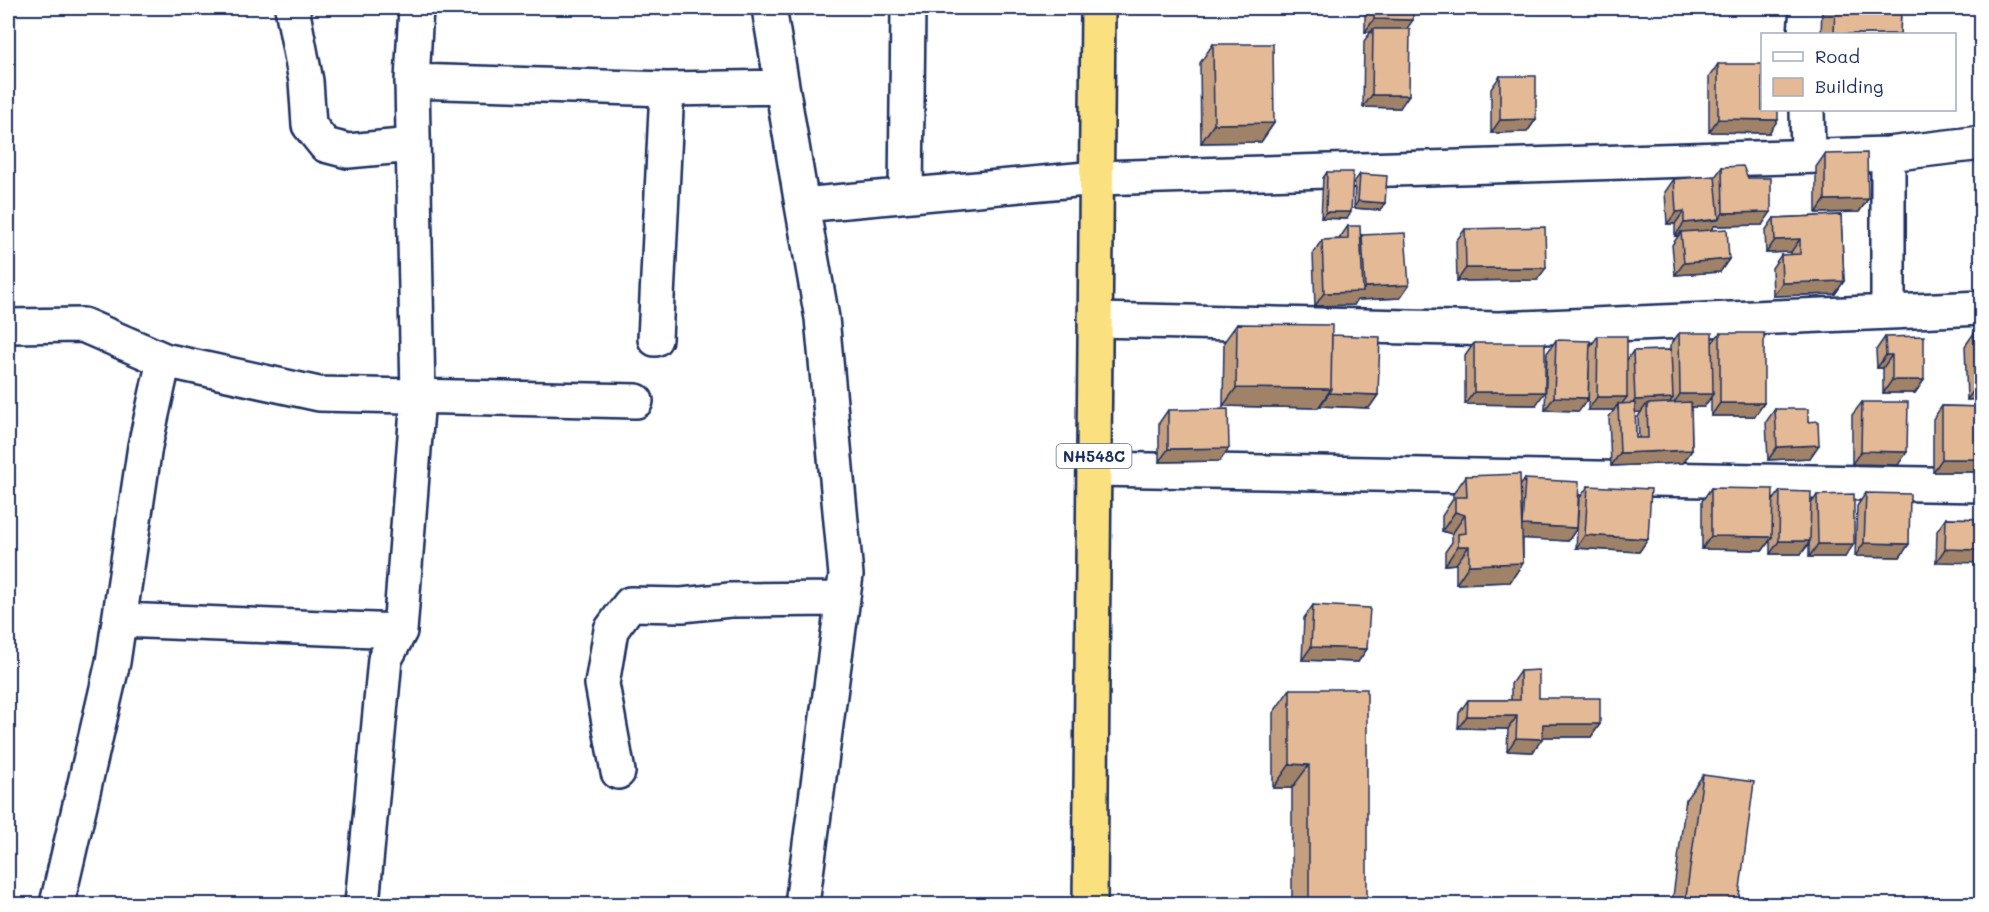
<svg xmlns="http://www.w3.org/2000/svg" width="1989" height="912" font-family="Mali,sans-serif">
<style>
.lines{fill:none;stroke-linecap:round;stroke-linejoin:round}
.minor-casing{stroke:#1b2f5e;stroke-width:38}
.highway-casing{stroke:#1b2f5e;stroke-width:38}
.minor{stroke:#fff;stroke-width:33}
.highway{stroke:#fbe080;stroke-width:33}
.wall{fill:#c49f80;stroke:#1b2f5e;stroke-width:1.5;fill-rule:evenodd}
.shaded-wall{fill:#a08268;stroke:#1b2f5e;stroke-width:1.5}
.building{fill:#e4b995;stroke:#1b2f5e;stroke-width:1.5}
.labels{text-anchor:middle;dominant-baseline:central;stroke-width:4.5;stroke-linejoin:round;paint-order:stroke}
.shield{fill:#fff;stroke:#5f6d8e;stroke-width:1.5}
.shield-label{font-size:15px;font-weight:bold;fill:#1b2f5e}
</style>
<rect width="100%" height="100%" fill="#fff"/>
<filter id="ink" filterUnits="userSpaceOnUse"><feTurbulence type="fractalNoise" baseFrequency=".0167" numOctaves="2"/><feDisplacementMap in="SourceGraphic" scale="12" xChannelSelector="R" yChannelSelector="G"/><feConvolveMatrix kernelMatrix="1 2 1 2 8 2 1 2 1" color-interpolation-filters="sRGB"/></filter>
<g filter="url(#ink)">
<g class="lines">
<defs>
<path id="minor" d="M292,8L306,81L309,125L325,145L348,151L413,145
M769,8L802,205
M1805,34L1807,8
M412,81L667,89L782,87
M1807,110L1808,156
M906,195L908,8
M1888,312V154
M1095,320L1499,329L1982,308
M8,326L83,325L164,360L319,394L636,401
M655,339L667,89
M1094,469L1982,485
M120,620L400,631
M618,772L602,684L611,630L630,604L682,605L730,600L843,599
M57,904L113,662L145,446L164,360
M362,904L385,659L400,631L418,397L412,81L416,8
M802,904L846,575L822,318L802,205L1097,178L1888,154L1982,143"/>
<path id="highway" d="M1090,904L1098,8"/>
</defs>
<use href="#minor" class="minor-casing"/>
<use href="#highway" class="highway-casing"/>
<use href="#minor" class="minor"/>
<use href="#highway" class="highway"/>
</g>
<path class="wall" d="M1365,8H1413L1406,29L1400,108L1363,107L1364,41L1371,32H1365Z
M1822,8H1943L1939,14L1901,11L1900,34H1821Z
M1213,44L1274,123L1261,142L1201,143L1200,63Z
M1718,64L1769,133L1709,132V77Z
M1982,73V87L1979,86V77Z
M1500,76L1536,119L1527,132L1491,133V89Z
M1982,94V120H1976L1977,100Z
M1825,154L1868,199L1859,212L1816,213V167Z
M1722,167L1762,225L1714,226L1711,230L1729,259L1720,272L1675,275L1672,245L1679,235L1675,236V224H1667L1665,192L1674,179L1715,177Z
M1327,172L1347,219L1321,218L1323,178Z
M1360,174L1385,203L1380,210L1354,208L1355,181Z
M1841,215L1844,281L1835,294L1773,296L1772,268L1781,255H1791V252L1766,253L1765,231L1774,218Z
M1348,226L1360,237L1362,235L1400,298L1357,300L1354,305L1315,306L1313,253L1322,240L1339,239Z
M1465,229L1537,280L1457,281L1456,241Z
M1237,324L1332,336L1378,395L1369,408L1320,406V404L1318,408L1223,406L1224,342Z
M1679,333L1712,343L1720,333L1764,403L1755,416H1711V397L1704,407H1691L1692,450L1683,463L1611,466L1609,417L1614,410H1588L1589,364L1588,398L1579,411L1545,410L1547,353L1556,340L1589,348L1598,336L1627,360L1633,351L1670,350V346ZM1635,412H1641L1638,417L1639,438H1636Z
M1974,333L1982,399L1967,400L1965,346Z
M1885,337L1924,380L1915,393H1883V368H1877L1876,350Z
M1474,343L1536,405L1465,404V356Z
M1862,402L1898,465L1852,464V415Z
M1942,406L1982,407V461L1974,472H1933V419Z
M1775,409L1808,422L1810,458L1768,460L1766,422Z
M1168,410L1220,461L1159,462V423Z
M1466,476L1521,485L1525,479L1577,528L1568,541L1523,538V563L1510,582L1456,584V564L1445,565V552L1452,542V534L1442,531V516L1453,499V494Z
M1588,486L1648,539L1639,552L1576,548L1579,499Z
M1711,488L1773,501L1780,491L1811,504L1817,495L1845,557H1809V544L1801,554H1770V540L1763,550L1702,549V501Z
M1866,493L1909,544L1900,557L1855,556L1857,506Z
M1946,518L1982,519L1936,562L1937,531Z
M1313,605L1367,649L1358,662L1302,660L1304,618Z
M1520,671L1539,698L1600,724L1591,737H1542L1533,752L1507,751L1508,729L1458,728L1459,713L1468,700H1511V684Z
M1290,689L1367,904H1292V788H1273V713Z
M1703,775L1738,904H1672L1686,799Z"/>
<path class="shaded-wall" d="M1900,8H1943L1939,14L1898,11Z
M1374,19L1413,20L1404,33L1373,29L1371,32H1365Z
M1372,95H1409L1400,108L1363,107Z
M1982,113V120H1976Z
M1536,119L1527,132L1491,133L1500,120Z
M1718,119L1778,120L1769,133L1709,132Z
M1274,123L1261,142L1201,143L1214,124Z
M1868,199L1859,212L1816,213L1825,200Z
M1358,201L1385,203L1380,210L1354,208Z
M1684,211L1675,224H1667L1676,212Z
M1326,212H1351L1347,219L1321,218Z
M1771,212L1762,225L1714,226L1709,232H1681L1679,235L1675,236L1684,223L1718,220L1723,213Z
M1800,239L1791,252L1766,253L1775,240Z
M1729,259L1720,272L1675,275L1684,263Z
M1466,268H1546L1537,280L1457,281Z
M1844,281L1835,294L1773,296L1782,283Z
M1409,285L1400,298L1357,300L1354,305L1315,306L1324,293L1362,292L1365,287Z
M1886,355H1892L1883,368H1877Z
M1892,380H1924L1915,393H1883Z
M1976,387H1982V399L1967,400Z
M1236,388L1331,389L1318,408L1223,406Z
M1474,392H1545L1536,405L1465,404Z
M1329,393L1378,395L1369,408L1320,406Z
M1680,394H1713L1704,407H1671Z
M1554,397L1588,398L1579,411L1545,410Z
M1597,397H1627L1618,409V404L1614,410H1588Z
M1673,398L1664,411L1647,404L1641,412L1626,413L1635,400Z
M1720,403H1764L1755,416H1711Z
M1819,445L1810,458L1768,460L1777,447Z
M1229,448L1220,461L1159,462L1168,449Z
M1692,450L1683,463L1611,466L1620,453Z
M1861,451L1907,452L1898,465L1852,464Z
M1942,459H1982V461L1974,472H1933Z
M1455,512L1465,515L1452,534L1442,531Z
M1522,525L1577,528L1568,541L1513,538Z
M1585,535L1648,539L1639,552L1576,548Z
M1711,536L1772,537L1763,550L1702,549Z
M1779,541H1810L1801,554H1770Z
M1864,543L1909,544L1900,557L1855,556Z
M1818,544H1854L1845,557H1809Z
M1458,546H1469L1456,564L1445,565Z
M1945,549L1982,550V563L1936,562Z
M1523,563L1510,582L1456,584L1469,565Z
M1311,647L1367,649L1358,662L1302,660Z
M1467,716H1517L1508,729L1458,728Z
M1543,724H1600L1591,737H1534Z
M1516,738L1542,739L1533,752L1507,751Z
M1290,764L1309,765L1292,788H1273Z"/>
<path class="building" d="M1374,8H1413V20L1374,19Z
M1835,8H1901L1900,34H1834Z
M1373,29H1410L1409,95H1372Z
M1213,44H1273L1274,123L1214,124Z
M1718,64H1762V110H1778V120L1718,119Z
M1500,76H1536V119L1500,120Z
M1867,153L1868,199L1825,200V154Z
M1743,166L1748,178H1771V212L1723,213L1722,167Z
M1327,172H1353L1351,212H1326Z
M1360,174L1387,176L1385,203L1358,201Z
M1715,176L1719,219L1684,223V211L1676,212L1674,179Z
M1841,215L1844,281L1782,283L1781,255L1800,254V239L1775,240L1774,218Z
M1348,226H1360L1363,292L1324,293L1322,240L1348,239Z
M1545,227L1546,268H1466L1465,229Z
M1727,229L1729,259L1684,263L1681,232Z
M1405,233L1409,285L1365,287L1362,235Z
M1237,324L1332,325L1331,389L1236,388Z
M1679,333H1712L1713,394H1680Z
M1720,333H1764V403H1720Z
M1974,333H1982V387H1976Z
M1332,335L1380,337L1378,395L1329,393L1331,389Z
M1598,336H1627V397H1597Z
M1924,336V380H1892V355H1886L1885,337Z
M1556,340L1590,341L1588,398L1554,397Z
M1474,343H1545V392H1474Z
M1671,350L1673,398L1635,400L1633,351Z
M1691,402L1692,450L1620,453L1618,404L1635,403L1636,438H1648L1647,404Z
M1862,402H1908L1907,452L1861,451Z
M1942,406L1982,407V459H1942Z
M1228,409L1229,448L1168,449V410Z
M1775,409H1808V422L1818,421L1819,445L1777,447Z
M1520,474L1523,563L1469,565V546H1458V534L1466,533L1465,515L1455,512V497H1467L1466,476Z
M1525,479L1579,482L1577,528L1522,525Z
M1588,486L1651,489L1648,539L1585,535Z
M1711,488L1773,489L1772,537L1711,536Z
M1780,491L1811,492L1810,541H1779Z
M1866,493L1910,494L1909,544L1864,543Z
M1854,494V544H1818L1817,495Z
M1946,518L1982,519V550L1945,549Z
M1313,605L1370,608L1367,649L1311,647Z
M1539,670V698H1600V724H1543L1542,739L1516,738L1517,716H1467L1468,700H1520V671Z
M1290,689H1367V904H1309V765L1290,764Z
M1703,775L1754,782L1738,904H1685Z"/>
</g>
<g class="labels">
<rect class="shield" x="1056.5" y="444" width="75" height="24" rx="4.5"/>
<g class="shield-label">
<text x="1094" y="456">NH548C</text>
</g>
</g>
<rect width="1989" height="912" fill="none" stroke="#fff" stroke-width="30"/>
<rect x="15" y="15" width="1959" height="882" fill="none" stroke="#1b2f5e" stroke-width="2" filter="url(#ink)"/>
<rect x="1761" y="33" width="195" height="78" fill="#ffffff" stroke="#a4acbf" stroke-width="1.5"/>
<rect x="1773" y="52" width="30" height="9" fill="#ffffff" stroke="#a4acbf" stroke-width="1.5"/>
<text x="1815" y="63" font-size="18" fill="#1b2f5e">Road</text>
<rect x="1773" y="78" width="30" height="18" fill="#e4b995" stroke="#a4acbf" stroke-width="1.5"/>
<text x="1815" y="93" font-size="18" fill="#1b2f5e">Building</text>
</svg>
